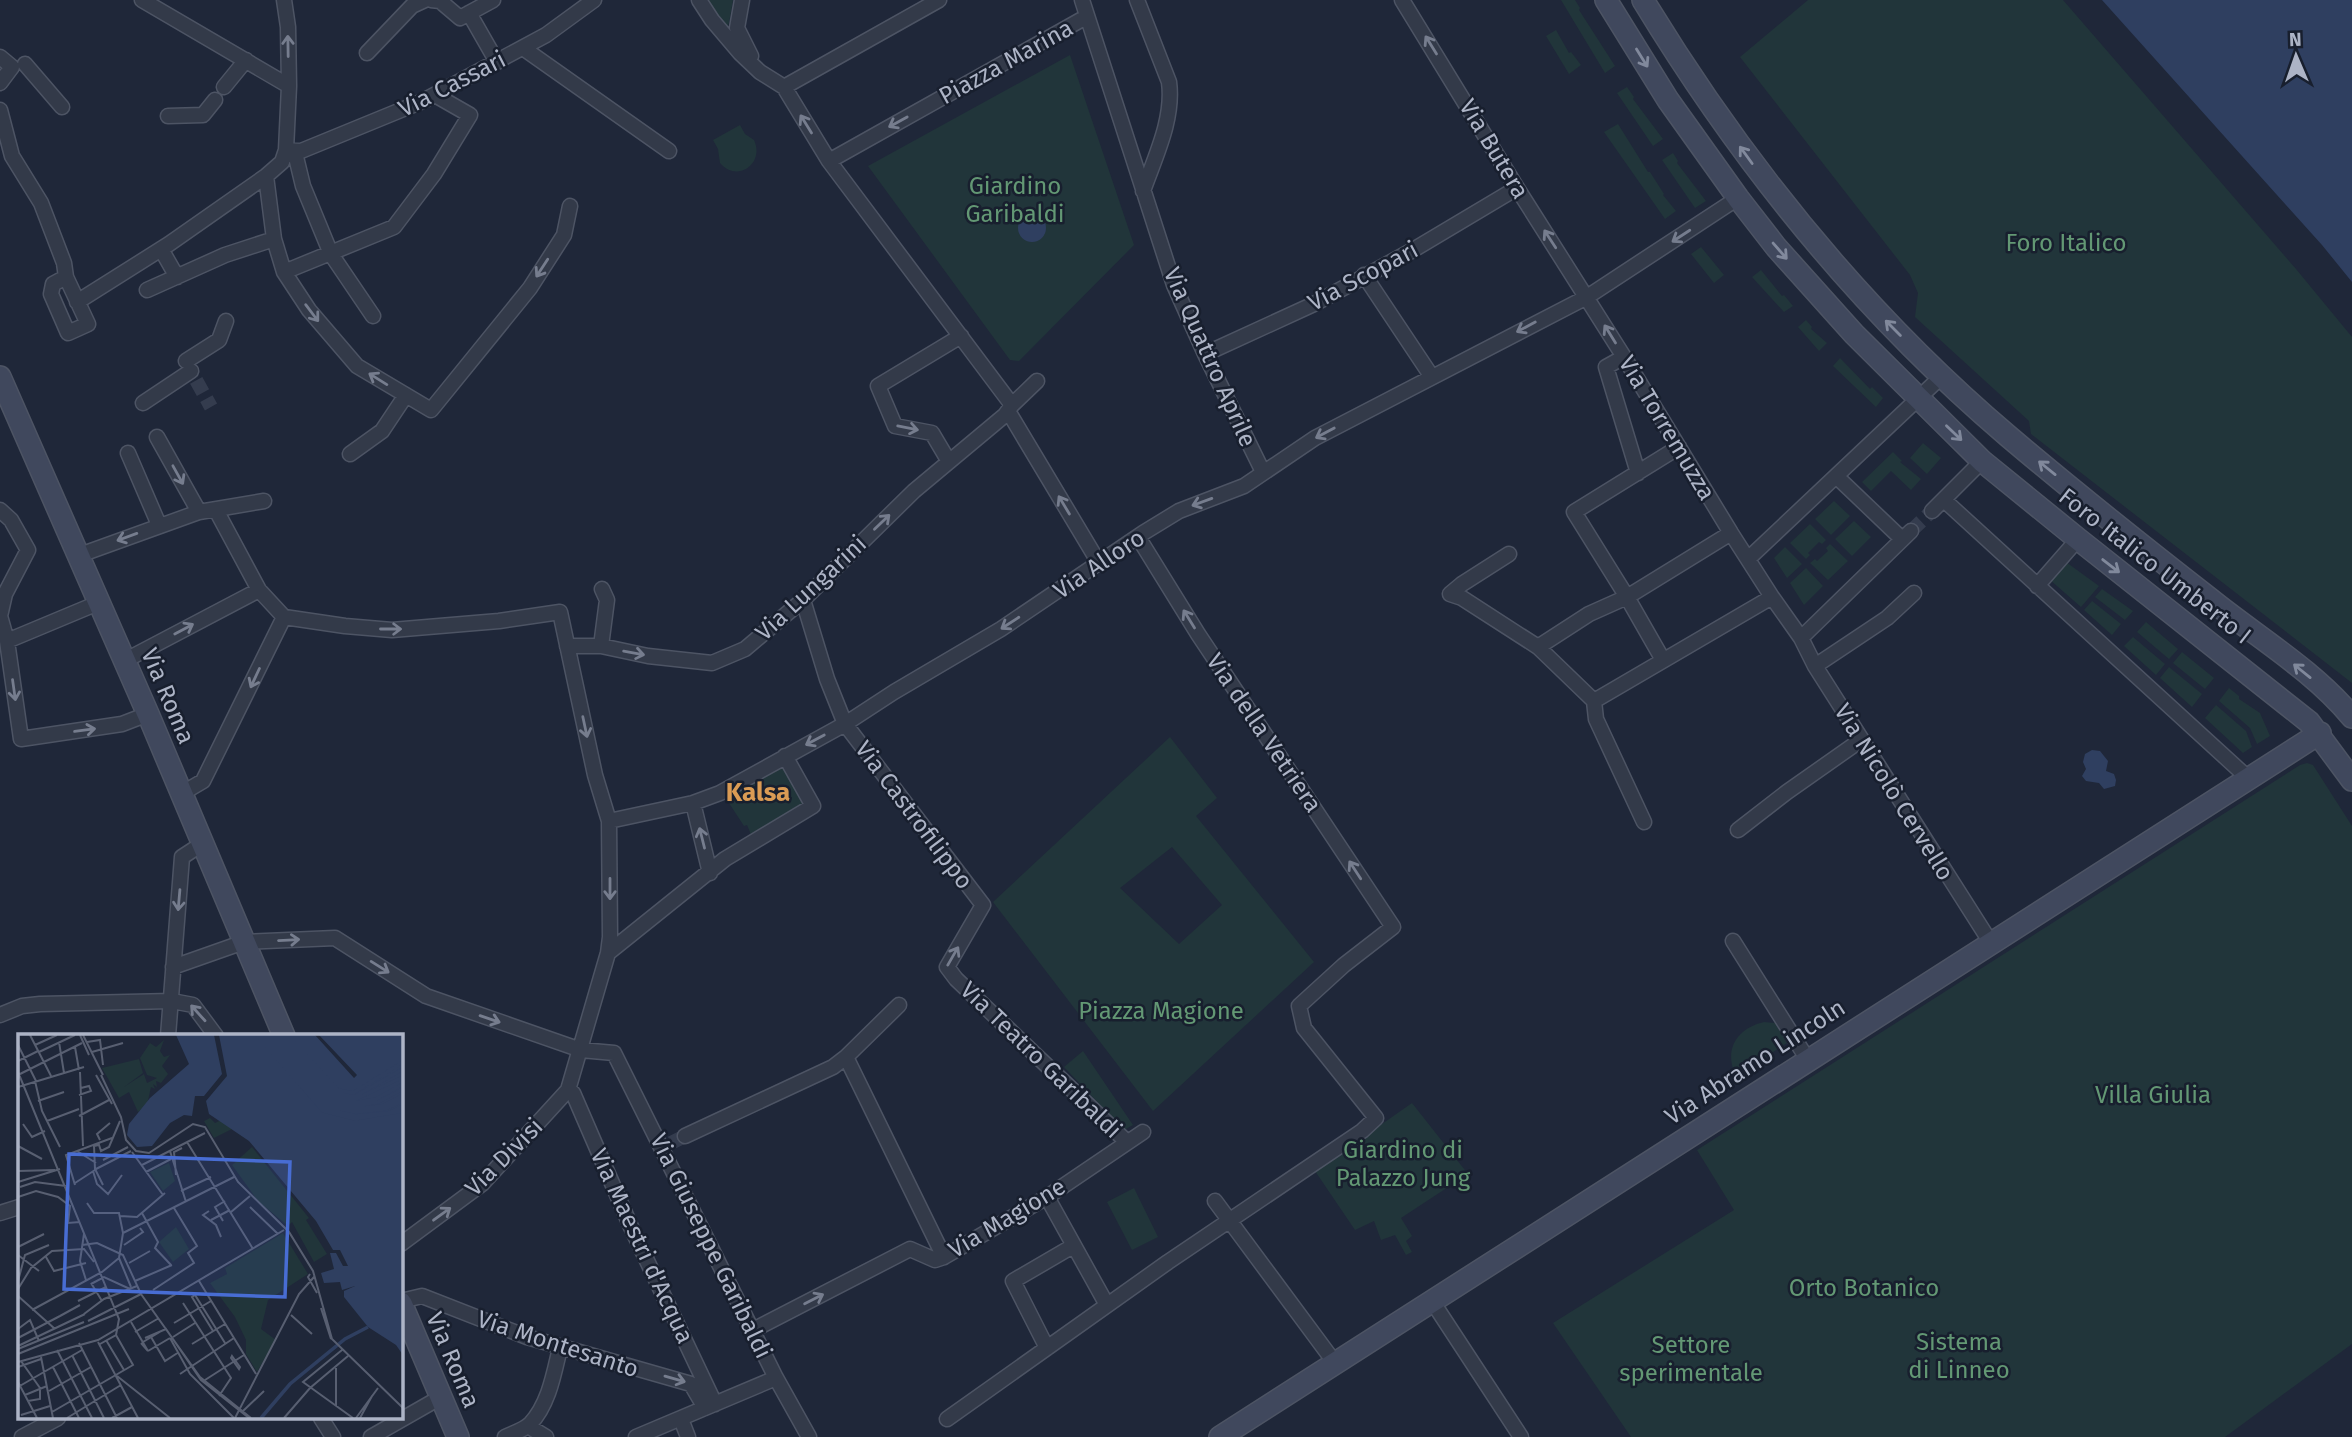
<svg xmlns="http://www.w3.org/2000/svg" width="2352" height="1437" font-family="'Fira Sans',sans-serif">
<style>
.green{fill:#21353a;fill-rule:evenodd}
.water{fill:#2f3f60}
.lines{fill:none;stroke-linecap:round;stroke-linejoin:round}
.street-tunnel{stroke:#343c4e;stroke-width:14;stroke-dasharray:14 7;stroke-linecap:butt}
.street-casing{stroke:#4d5464;stroke-width:17}
.secondary-casing{stroke:#4d5464;stroke-width:24}
.street{stroke:#333a49;stroke-width:14}
.secondary{stroke:#40485d;stroke-width:21}
.oneway{stroke:#767d8e}
.oneway2{stroke:#81899c}
.labels{text-anchor:middle;dominant-baseline:central;stroke-width:5;stroke-linejoin:round;paint-order:stroke}
.street-label{font-size:24px;fill:#adb4c6;stroke:#181f2e}
.park-label{font-size:24px;fill:#639874;stroke:#181f2e}
.neighbourhood-label{font-size:26px;font-weight:bold;fill:#da9b54;stroke:#181f2e}
.inset-river{fill:none;stroke:#2f3f60;stroke-width:3.5}
.inset-road{fill:none;stroke:#585f71;stroke-width:2}
.view{fill:#486dd3;fill-opacity:0.15;stroke:#486dd3;stroke-width:3.5}
.inset-edge{fill:none;stroke:#adb4c6;stroke-width:3.5}
</style>
<rect width="100%" height="100%" fill="#1f2739"/>
<path class="green" d="M705,0H733L729,23L726,29Z
M1561,0H1575L1580,8L1579,10L1615,66L1605,73Z
M1808,0H2063L2296,269L2352,337V683L2031,434L2029,421L1915,317L1918,293L1910,275L1740,57Z
M1556,30L1569,53L1571,52L1581,65L1569,74L1546,36Z
M1070,55L1134,245L1019,361L1010,360L868,166Z
M1627,87L1634,97L1633,99L1663,139L1653,146L1617,93Z
M1618,124L1648,172H1650L1664,194L1663,195L1676,211L1665,219L1604,132Z
M740,125L745,134L754,140C765,164 737,183 720,163L718,149L713,140Z
M1673,153L1678,161L1677,163L1706,201L1695,208L1662,160Z
M1701,247L1724,275L1714,283L1691,254Z
M1761,270L1782,296L1784,295L1793,306L1784,312L1752,277Z
M1806,320L1812,327L1811,329L1827,343L1819,351L1798,327Z
M1840,358L1870,389L1872,387L1883,398L1876,407L1833,366Z
M1923,443L1941,458L1927,474L1910,458Z
M1893,452L1902,461L1900,462L1921,479L1911,490L1891,471L1871,491L1862,482Z
M1834,501L1850,516L1831,535L1815,519Z
M1854,521L1871,537L1852,556L1835,539Z
M1810,524L1826,540L1822,544L1819,542L1808,553L1810,555L1806,559L1790,543Z
M1830,544L1848,561L1828,580L1810,563L1815,559L1817,561L1828,551L1826,548Z
M1785,547L1802,564L1787,578L1774,558Z
M2066,562L2099,586L2081,607L2049,579Z
M1806,568L1823,586L1804,605L1790,583Z
M2102,589L2133,611L2125,620L2095,597Z
M2092,601L2121,624L2112,635L2084,610Z
M2146,622L2178,649L2169,659L2137,632Z
M2133,637L2165,664L2156,675L2124,646Z
M2182,652L2214,678L2205,689L2173,663Z
M2169,667L2202,694L2192,707L2160,678Z
M2229,688L2239,696V699L2260,713L2270,736L2257,744L2250,728L2219,701Z
M2216,705L2246,731L2252,747L2243,753L2205,718Z
M1170,737L1217,798L1196,816L1314,962L1153,1111L993,902ZM1172,847L1222,905L1179,944L1120,888Z
M786,761L812,805L753,839L747,825L744,826L725,797Z
M2307,763L2313,765L2352,826V1344L2225,1437H1631L1553,1323L1734,1210L1697,1150L2300,765Z
M1764,1022L1775,1023L1787,1043L1736,1076C1723,1050 1737,1028 1764,1022Z
M1083,1051L1133,1125L1124,1130L1064,1067Z
M1412,1103L1468,1174L1401,1218L1412,1236L1406,1241L1412,1252L1406,1255L1395,1235L1381,1240L1374,1221L1355,1230L1315,1171Z
M1134,1188L1158,1237L1132,1250L1107,1202Z"/>
<path class="water" d="M2102,0H2352V282L2322,245Z
M1018 228a14 14 0 1 1 28 0a14 14 0 1 1-28 0Z
M2092,750L2100,751L2108,761L2106,771L2114,774L2116,780L2115,786L2104,789L2099,783L2086,781L2082,776L2086,769L2083,762L2085,754Z"/>
<g class="lines">
<path class="street-tunnel" d="M186,362L211,407
M1911,531L1932,511
M671,1143L685,1136"/>
<defs>
<path id="street" d="M142,0L289,86
M431,0L440,1L460,18L493,0
M699,0L712,20L740,53L760,72L784,87L829,161L1012,405
M742,0L737,28L751,56
M1082,0L1174,285L1205,354L1263,472
M1137,0L1169,82C1174,119 1155,157 1143,191
M1402,0L1517,188L1624,357L1731,533L1772,597L1801,638L1815,666L1991,943
M469,13L497,62
M523,48L669,151
M367,53L412,6L425,0
M0,57L12,67L0,83
M25,64L62,107
M224,87L246,60
M784,87L939,0
M0,110L12,156L41,203L64,263L66,277L88,324L68,333L51,294L53,284L66,277
M168,116L203,115L215,100
M286,150L301,151L423,101L546,35L594,0
M286,150L296,157L303,186L331,254L373,316
M829,161L1086,17
M266,176L274,239L284,272L309,310L357,366L431,410L530,288L564,235L570,206
M161,249L177,277
M284,272L394,227L434,174L470,115L435,95
M1364,275L1432,377
M147,290L225,255L274,239
M77,302L169,244L266,176L282,162L286,150L289,86L288,27L284,0
M1205,354L1314,304L1413,250L1517,188
M1624,357L1606,367L1638,473
M186,361L219,340L226,321
M143,403L191,371
M1008,411L1099,563
M157,437L199,512
M128,453L159,525
M350,454L382,431L406,395
M948,460L932,433L895,426L878,386L961,336
M1836,476L1902,539
M1944,500L2248,778
M0,510L11,520L28,550L5,594L0,616L7,641L21,739L122,724L148,714
M216,510L259,590L284,617L345,626L392,630L499,621L560,612L595,775L609,821L610,937L608,953L568,1090L482,1184L401,1244
M1932,511L1982,461
M1509,554L1462,584L1450,594L1462,598L1538,647L1594,701
M77,556L199,512L264,501
M1748,559L1942,376
M2037,586L2078,539
M803,600L827,679L845,724L983,905L947,967L956,979L1127,1142
M1801,638L1911,531
M7,641L98,603
M567,646H601L648,656L712,663L745,649L803,600L914,491L1005,415L1012,405L1037,381
M601,646L607,600L602,589
M1538,647L1589,614L1627,597L1731,533
M1663,660L1627,597L1574,512L1679,447
M124,661L259,590
M1815,666L1887,618L1914,593
M1594,701L1772,597
M1594,701L1596,719L1644,822
M181,794L203,781L284,617
M693,803L710,873
M609,821L693,803L720,793L845,724L894,692L1001,629L1143,533L1179,511L1244,486L1315,438L1587,297L1738,198
M1738,830L1787,792L1861,740
M1733,941L1808,1060
M608,953L725,859L813,806L785,756
M173,967L244,942L335,938L426,996L581,1050L614,1053L776,1378L809,1437
M0,1015L22,1006L40,1004L172,1001L193,1005L216,1036
M168,1036L182,857L202,844
M846,1057L944,1257
M568,1090L573,1093L631,1227L715,1404
M685,1136L833,1067L846,1057L899,1005
M1047,1197L1107,1305
M1215,1201L1335,1363
M0,1213L19,1207
M401,1301L422,1296L527,1337L691,1384L705,1408
M1432,1301L1521,1437
M753,1330L910,1249L935,1260L944,1257L1047,1197L1143,1132
M1047,1348L1013,1281L1073,1246
M321,1418L333,1437
M681,1419L688,1437
M947,1419L1168,1262L1362,1131L1376,1118L1304,1028L1299,1006L1344,965L1393,927L1198,634L1138,537
M528,1426L546,1437
M22,1437L58,1418
M371,1437L441,1397
M505,1437C513,1433 524,1430 530,1424C549,1404 554,1373 560,1348
M636,1437L776,1378"/>
<path id="secondary" d="M1606,0L1668,100L1738,198L1776,247L1854,334L1982,461L2078,539L2309,722L2352,780
M1643,0C1742,163 1862,312 2008,436C2074,492 2142,546 2210,599C2257,637 2313,670 2352,717
M0,377L148,714L284,1036
M401,1303L458,1437
M1220,1437L2320,733"/>
</defs>
<use href="#street" class="street-casing"/>
<use href="#secondary" class="secondary-casing"/>
<use href="#street" class="street"/>
<use href="#secondary" class="secondary"/>
</g>
<defs><path id="oneway-shaft" d="M-6 0H5M1.5-3L5.5 0L1.5 3" fill="none" stroke-width="1.6" stroke-linecap="round" stroke-linejoin="round" transform="scale(1.75)"/></defs>
<g class="oneway">
<use href="#oneway-shaft" transform="translate(1431 45) rotate(-122)"/>
<use href="#oneway-shaft" transform="translate(288 46) rotate(-91)"/>
<use href="#oneway-shaft" transform="translate(898 122) rotate(151)"/>
<use href="#oneway-shaft" transform="translate(806 124) rotate(-122)"/>
<use href="#oneway-shaft" transform="translate(1681 236) rotate(147)"/>
<use href="#oneway-shaft" transform="translate(1550 239) rotate(-123)"/>
<use href="#oneway-shaft" transform="translate(542 268) rotate(123)"/>
<use href="#oneway-shaft" transform="translate(312 313) rotate(53)"/>
<use href="#oneway-shaft" transform="translate(1526 327) rotate(152)"/>
<use href="#oneway-shaft" transform="translate(1610 334) rotate(-122)"/>
<use href="#oneway-shaft" transform="translate(378 379) rotate(-148)"/>
<use href="#oneway-shaft" transform="translate(908 428) rotate(11)"/>
<use href="#oneway-shaft" transform="translate(1325 433) rotate(152)"/>
<use href="#oneway-shaft" transform="translate(178 475) rotate(61)"/>
<use href="#oneway-shaft" transform="translate(1202 502) rotate(160)"/>
<use href="#oneway-shaft" transform="translate(1064 505) rotate(-121)"/>
<use href="#oneway-shaft" transform="translate(882 522) rotate(-44)"/>
<use href="#oneway-shaft" transform="translate(127 537) rotate(160)"/>
<use href="#oneway-shaft" transform="translate(1189 619) rotate(-122)"/>
<use href="#oneway-shaft" transform="translate(1010 623) rotate(147)"/>
<use href="#oneway-shaft" transform="translate(184 629) rotate(-28)"/>
<use href="#oneway-shaft" transform="translate(391 629)"/>
<use href="#oneway-shaft" transform="translate(634 653) rotate(10)"/>
<use href="#oneway-shaft" transform="translate(255 678) rotate(115)"/>
<use href="#oneway-shaft" transform="translate(14 690) rotate(82)"/>
<use href="#oneway-shaft" transform="translate(585 727) rotate(78)"/>
<use href="#oneway-shaft" transform="translate(85 730) rotate(-8)"/>
<use href="#oneway-shaft" transform="translate(815 740) rotate(152)"/>
<use href="#oneway-shaft" transform="translate(702 838) rotate(-104)"/>
<use href="#oneway-shaft" transform="translate(1355 870) rotate(-123)"/>
<use href="#oneway-shaft" transform="translate(610 889) rotate(90)"/>
<use href="#oneway-shaft" transform="translate(179 900) rotate(95)"/>
<use href="#oneway-shaft" transform="translate(289 940) rotate(-3)"/>
<use href="#oneway-shaft" transform="translate(953 956) rotate(-60)"/>
<use href="#oneway-shaft" transform="translate(380 967) rotate(32)"/>
<use href="#oneway-shaft" transform="translate(198 1013) rotate(-132)"/>
<use href="#oneway-shaft" transform="translate(490 1019) rotate(19)"/>
<use href="#oneway-shaft" transform="translate(442 1214) rotate(-36)"/>
<use href="#oneway-shaft" transform="translate(814 1299) rotate(-27)"/>
<use href="#oneway-shaft" transform="translate(675 1379) rotate(16)"/>
</g>
<g class="oneway2">
<use href="#oneway-shaft" transform="translate(1642 58) rotate(58)"/>
<use href="#oneway-shaft" transform="translate(1746 155) rotate(-126)"/>
<use href="#oneway-shaft" transform="translate(1780 251) rotate(49)"/>
<use href="#oneway-shaft" transform="translate(1893 328) rotate(-135)"/>
<use href="#oneway-shaft" transform="translate(1954 433) rotate(44)"/>
<use href="#oneway-shaft" transform="translate(2047 468) rotate(-141)"/>
<use href="#oneway-shaft" transform="translate(2111 566) rotate(38)"/>
<use href="#oneway-shaft" transform="translate(2302 671) rotate(-141)"/>
</g>
<g class="labels">
<g class="street-label">
<text transform="translate(1006 62) rotate(-29)">Piazza Marina</text>
<text transform="translate(452 84) rotate(-27)">Via Cassari</text>
<text transform="translate(1494 149) rotate(59)">Via Butera</text>
<text transform="translate(1363 276) rotate(-28)">Via Scopari</text>
<text transform="translate(1210 357) rotate(66)">Via Quattro Aprile</text>
<text transform="translate(1667 428) rotate(59)">Via Torremuzza</text>
<text transform="translate(1099 564) rotate(-34)">Via Alloro</text>
<text transform="translate(2155 566) rotate(38)">Foro Italico Umberto I</text>
<text transform="translate(811 588) rotate(-43)">Via Lungarini</text>
<text transform="translate(168 696) rotate(67)">Via Roma</text>
<text transform="translate(1264 733) rotate(56)">Via della Vetriera</text>
<text transform="translate(1894 792) rotate(58)">Via Nicolò Cervello</text>
<text transform="translate(914 815) rotate(53)">Via Castrofilippo</text>
<text transform="translate(1041 1060) rotate(44)">Via Teatro Garibaldi</text>
<text transform="translate(1755 1062) rotate(-33)">Via Abramo Lincoln</text>
<text transform="translate(504 1157) rotate(-45)">Via Divisi</text>
<text transform="translate(1007 1218) rotate(-31)">Via Magione</text>
<text transform="translate(642 1246) rotate(65)">Via Maestri d'Acqua</text>
<text transform="translate(711 1246) rotate(64)">Via Giuseppe Garibaldi</text>
<text transform="translate(558 1344) rotate(18)">Via Montesanto</text>
<text transform="translate(453 1360) rotate(67)">Via Roma</text>
</g>
<g class="park-label">
<text x="1015" y="186">Giardino<tspan x="1015" dy="28">Garibaldi</tspan></text>
<text x="2066" y="243">Foro Italico</text>
<text x="1161" y="1011">Piazza Magione</text>
<text x="2153" y="1095">Villa Giulia</text>
<text x="1403" y="1150">Giardino di<tspan x="1403" dy="28">Palazzo Jung</tspan></text>
<text x="1864" y="1288">Orto Botanico</text>
<text x="1959" y="1342">Sistema<tspan x="1959" dy="28">di Linneo</tspan></text>
<text x="1691" y="1345">Settore<tspan x="1691" dy="28">sperimentale</tspan></text>
</g>
<g class="neighbourhood-label">
<text x="758" y="792">Kalsa</text>
</g>
</g>
<g transform="translate(18 1034)">
<rect width="385" height="385" fill="#1f2739"/>
<path d="M146,6L142,17L146,23L152,21L144,32L150,40L143,49L138,47L139,53L135,50L137,55L133,53L129,71L120,78L111,58L101,64L84,34L121,25L125,39L106,53L126,40L129,49L139,44L129,41L122,24L132,9L138,13ZM192,84L197,89L203,86L214,95L196,104L186,87ZM234,113L291,184L288,186L309,220L296,228L274,188L270,192L240,167L214,131ZM151,129L157,147L145,157L132,138ZM158,193L171,215L155,228L141,208ZM265,199L290,240L250,266L243,295L258,306L239,338L228,320V306L217,283L192,249L209,240L207,234Z" fill="#21353a"/>
<path d="M158,1H196L204,40L186,62H177L174,82L166,81L152,89L134,112L119,113L109,101L111,90L132,64L171,30ZM201,1H297L336,44L339,41L301,1H385V321L378,311L350,293L326,263V257L337,252L324,256L322,248L306,249L303,239L316,235L312,219H318L325,232H330L322,216H315L298,187L231,107L191,80L188,67L209,42Z" fill="#2f3f60"/>
<path class="inset-river" d="M239,1L305,77L337,85L385,77M243,1L307,75L338,82L370,79L385,72M246,1L309,72L337,78L367,75L385,67M248,1L310,71L337,76L366,73L385,64M250,1L311,69L337,75L364,72L385,61M253,1L312,67L337,72L360,68L385,55M257,1L314,64L336,69L358,65L385,50M261,1L316,61L336,66L385,43M265,1L318,59L336,63L385,35M269,1L320,56L335,59L385,28M243,384L272,350L327,305L350,293"/>
<path class="inset-road" d="M12,1L33,42M62,1L71,21M65,1L85,41M41,8L46,39M69,8L82,6L85,31M0,11L18,47M17,11L39,1M57,13L61,36M21,18L57,1M74,18L105,9M0,27L20,17M0,38L101,285L98,301L82,310M62,38L65,112M0,41L64,9M78,41L94,70M83,41L103,83L108,106L118,117L131,119L175,90L187,93L220,148L271,198L295,237L314,305L385,374M17,47L24,77L42,113M0,53L66,33M61,61L73,57L71,52L63,54M20,67L46,58M61,82L91,66M29,87L61,75M5,90L14,103L27,97M82,106L79,100L92,89M169,108L235,215M0,112L24,125M76,112L81,111L83,117L91,113L102,87M76,112L77,135L85,151M59,117L78,129M152,117L168,168M114,118L145,161M85,126L110,113M124,131L187,99M78,135L113,117M0,137L37,136M75,137L79,150L90,160L104,141M128,138L153,125M158,141L156,118L164,114M0,148L42,135M57,149L77,136M57,151L48,121L94,104M2,153L17,148L48,152M163,157L193,143M0,163L18,157L40,163L52,172L50,189L62,188M232,173L260,200M191,177L185,181L198,191L203,203M213,178L232,162M124,179L140,208L137,214L153,231M102,182L119,183L147,159M193,186L212,176M205,187L197,173L207,167M105,199L216,143M66,200L62,227L68,246M64,211L79,209L105,221L123,260L182,343L233,384M106,211L125,198L122,194M0,213L26,200M0,221L21,237M28,223L36,237L68,229M101,224L113,253M111,229L132,217M292,240L290,243L299,259M0,247L7,221L31,211M117,247L154,231M181,247L238,340M73,249L84,267M73,250L86,243L112,255M0,255L13,234L34,217L66,215L76,228M135,256L176,229L170,219L179,212L156,174M0,262L37,295M60,267L88,253M165,269L213,344L201,362M303,274L313,305M14,276L84,238L101,224L105,199L101,179H76L69,169M66,280L86,265L119,252M273,281L294,300M42,282L62,271M70,287L123,260M113,288L130,317L123,309M156,289L193,267M0,295L12,286L21,307M195,297L174,263L177,261L207,309M117,298L141,284M133,303L147,327L161,318M155,303L177,289M0,304L42,282M127,304L148,295L183,346L231,384M152,304L172,340L216,384M88,306L106,336M80,308L120,384M125,308L145,296M61,309L99,384M174,310L207,290M0,312L67,280M0,315L66,288M39,316L74,384M324,316L285,348L335,384M130,317L152,304M0,320L111,275M54,321L86,384M214,322L222,333L221,335L213,324ZM23,323L35,384M3,327L22,354V365L10,367M0,328L80,306L266,196M0,333L23,325M35,333L61,384M162,340L216,304M99,342L152,384M187,346L226,321M0,348L19,384M0,353L64,316M31,357L73,333M7,361L29,352M318,372V334M225,377L246,357M34,378L115,331L98,301M3,381L32,372M49,384L103,351M94,384L114,373M217,384L281,260L296,243M266,384L292,354L330,322M338,384L360,354M342,384L354,362"/>
<path class="view" d="M51,120L272,128L267,263L46,255Z"/>
<rect width="385" height="385" class="inset-edge"/>
</g>
<g transform="translate(2296 56) rotate(358)" stroke="#181f2e" stroke-width="5" paint-order="stroke">
<path d="M0-5L12 26L0 18L-12 26Z" fill="#adb4c6"/>
<text y="-10" font-size="19" font-weight="bold" text-anchor="middle" fill="#adb4c6">N</text>
</g>
</svg>
